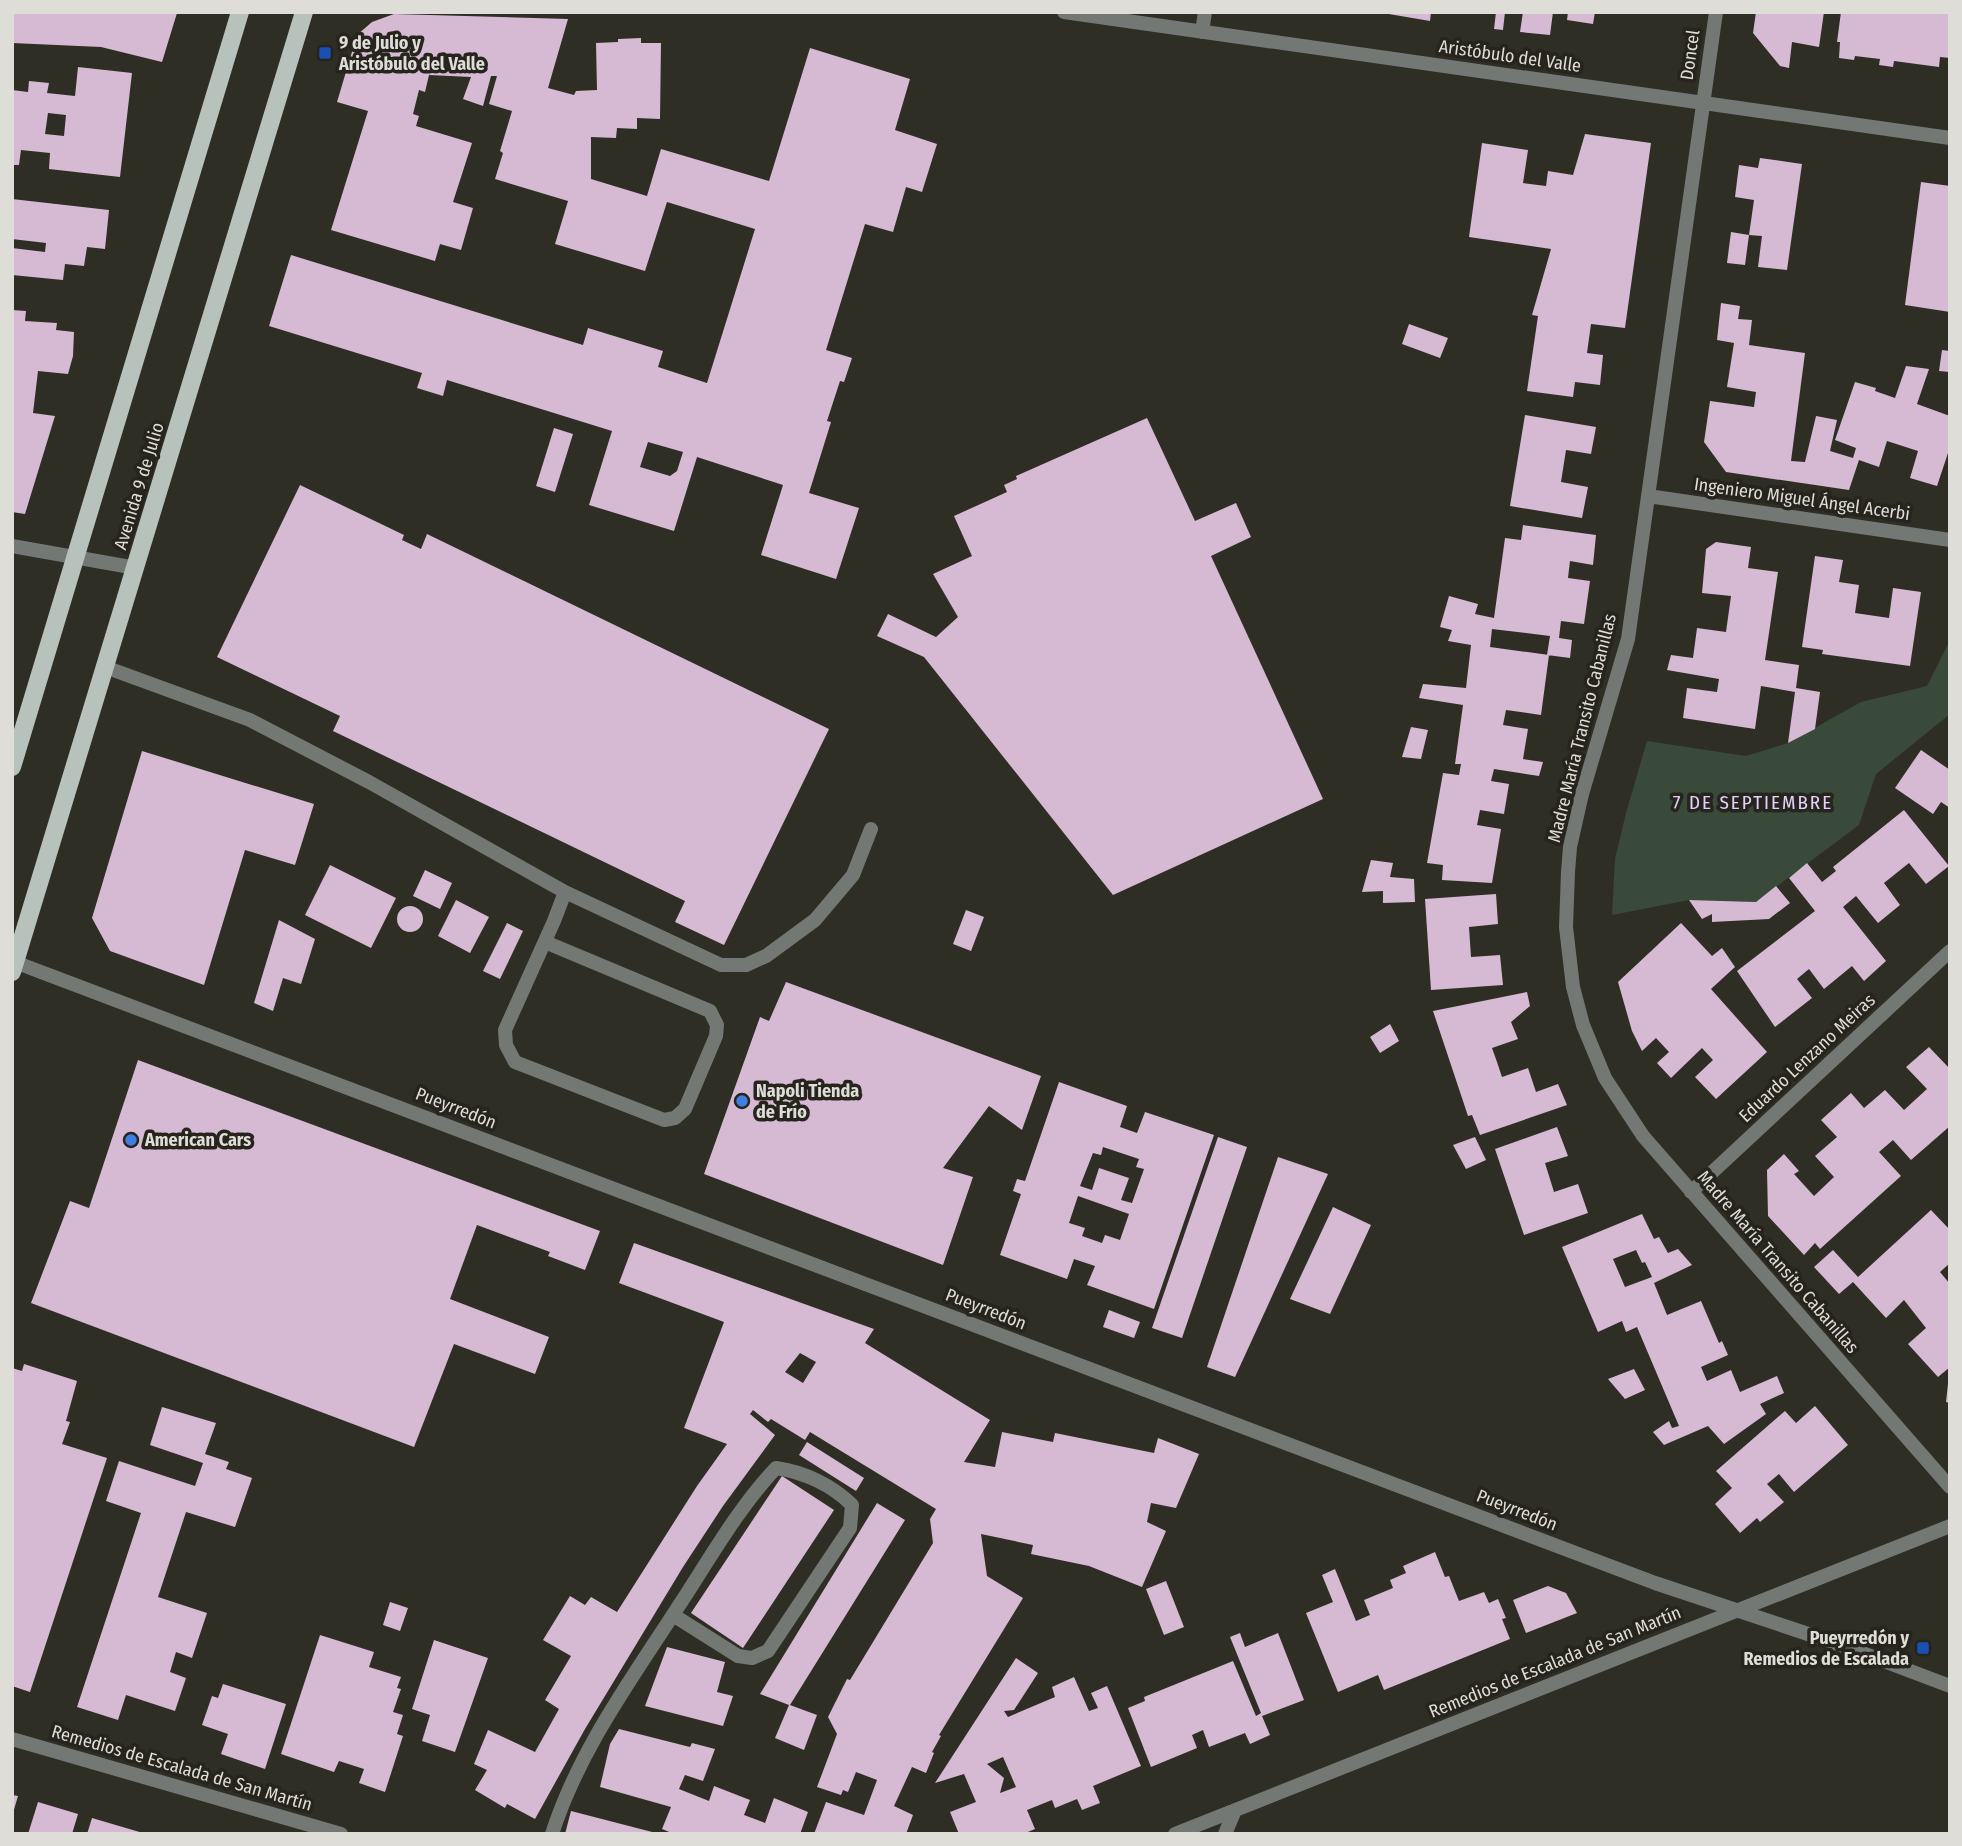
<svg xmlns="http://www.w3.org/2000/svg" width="1962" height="1846" font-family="'Fira Sans Condensed',sans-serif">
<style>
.green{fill:#39493a}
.building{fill:#d6b9d3;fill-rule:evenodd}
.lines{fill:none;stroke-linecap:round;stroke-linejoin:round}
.service{stroke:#737875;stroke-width:14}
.minor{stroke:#737875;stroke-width:14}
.primary{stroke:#b8c2bd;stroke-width:18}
.transit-dot{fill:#1a4fb4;stroke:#26241c;stroke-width:2.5}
.shop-dot{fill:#3f7fe0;stroke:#26241c;stroke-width:2.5}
.labels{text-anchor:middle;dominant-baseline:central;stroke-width:7;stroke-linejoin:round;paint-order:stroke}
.poi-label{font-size:18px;font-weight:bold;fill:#deddd8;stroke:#26241c;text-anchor:start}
.street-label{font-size:18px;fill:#deddd8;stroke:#26241c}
.neighbourhood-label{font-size:19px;letter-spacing:2px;fill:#e1d1fc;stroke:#26241c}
</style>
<rect width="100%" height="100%" fill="#2f2e25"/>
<path class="green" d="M1950,640V714L1876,774L1859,825L1756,902L1689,900L1612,915L1615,859L1626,813L1647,741L1746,756L1788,743L1861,702L1927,686Z"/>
<path class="building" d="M12,12H176L177,13L162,62L101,47L12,43Z
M1377,12H1431L1430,21Z
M1496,12H1505L1503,30L1494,29Z
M1523,12H1553L1550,35L1520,32Z
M1568,12H1595L1593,24L1567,20Z
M1756,12H1824L1819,47L1792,42L1789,68L1780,66L1753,33Z
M1841,12H1950V58L1940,57L1939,67L1894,61L1893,67L1879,65L1880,59L1855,56L1854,60L1839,58L1840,42H1837Z
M394,14L568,19L548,88L574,95L576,91L597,90L596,43L618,42V39L641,38V43H661L660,119L637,118V129L617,128L616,138L591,137V179L647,196L661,149L769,181L810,48L910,79L895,130L937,144L922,192L906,187L893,232L865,224L826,350L852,358L844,382L840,381L827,421L831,422L809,493L859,508L836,579L761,555L783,485L697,457L674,531L589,505L612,431L447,380L443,396L417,388L422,373L269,326L291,255L583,345L588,328L663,351L658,367L707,383L755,229L667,202L645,271L555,244L568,201L495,179L503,153L500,151L512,111L489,104L497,76H491L483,106L463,99L471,77L429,75L425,92L419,90L413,114L419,116L416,126L472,143L453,202L473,208L461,250L440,244L435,261L331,230L368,111L337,102L357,35L372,22ZM648,442L683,452L677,471L670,476L640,467Z
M78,67L132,73L120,177L49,169L50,153L21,150L19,165H12V90L28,92L29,81L49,83L47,93L75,96ZM48,113L66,115L64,136L45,134Z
M1585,134L1651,143L1625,328L1591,324L1587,353L1603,355L1600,385L1575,382L1573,397L1527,391L1538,316L1532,315L1551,249L1469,237L1482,143L1528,150L1523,183L1546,186L1548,171L1573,175Z
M1760,158L1802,164L1787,270L1758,267L1762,236L1749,235L1754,200L1735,197L1739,165L1758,168Z
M1921,182L1950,186V312L1905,305Z
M12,199L109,210L105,249L87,247L84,266L65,264L63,280L12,275V248L45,252L46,243L12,239Z
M1731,232L1749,235L1745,265L1727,263Z
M1721,303L1740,306L1738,319L1752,320L1749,345L1805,353L1791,461L1805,462L1816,416L1837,420L1830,451L1853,458L1856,448L1835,440L1855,382L1876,388L1875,391L1895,398L1906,366L1929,369L1917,404L1950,416V447L1937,486L1910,478L1918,451L1887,441L1879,467L1859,460L1849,490L1726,472L1704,442L1710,401L1754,407L1756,392L1727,387L1734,343L1717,340Z
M12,310L26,311L25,321L57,323L56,330L74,332L73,356L68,374L38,371L33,413L55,416L25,514L12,512Z
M1409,324L1448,338L1440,358L1402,344Z
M1942,350L1950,351V372L1939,371Z
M1525,415L1596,427L1591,454L1566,450L1563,469L1561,482L1588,487L1582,518L1510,506Z
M1147,418L1195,521L1236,503L1251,537L1211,556L1323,799L1113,895L924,657L877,636L888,614L936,637L958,617L933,574L972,556L954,516L1007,492L1004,485L1017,479L1016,476Z
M554,428L573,434L555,492L536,486Z
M300,485L404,535L402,540L421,549L427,534L829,729L724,945L675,922L685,901L333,731L340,716L217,657Z
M1523,525L1596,535L1593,565L1570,561L1568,578L1590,581L1584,624L1561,621L1559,638L1572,640L1570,658L1547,655L1550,636L1492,629L1490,647L1549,655L1541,715L1506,710L1503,725L1528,729L1523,759L1543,762L1539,776L1494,769L1491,781L1509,784L1504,814L1480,810L1477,825L1501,829L1492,883L1442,880L1443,865L1427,863L1443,773L1459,775L1461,764H1455L1463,705L1419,698L1423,684L1466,688L1471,645L1448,641L1452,630L1440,627L1449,596L1478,604L1475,614L1494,618L1505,538L1521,540Z
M1716,542L1751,547L1748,568L1778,572L1765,660L1799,665L1796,688L1820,692L1815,729L1788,743L1795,692L1761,686L1755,729L1683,718L1687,688L1717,692L1719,679L1667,670L1671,655L1693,658L1697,628L1726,632L1731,596L1702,593L1706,549Z
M1815,556L1843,560L1839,582L1859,585L1855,613L1889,618L1893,588L1921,592L1910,666L1822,654L1823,650L1802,647Z
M1411,727L1428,730L1421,759L1402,757Z
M1921,750L1950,770V808L1941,802L1933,814L1895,788Z
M142,751L314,804L295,865L245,850L204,985L110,951L92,918Z
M1904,810L1949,866L1926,884L1909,863L1884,883L1900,905L1878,923L1856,896L1843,907L1886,961L1864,981L1852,966L1824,989L1809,969L1797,979L1812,998L1775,1027L1737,971L1815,911L1789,878L1807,863L1822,882L1836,871L1833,867Z
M1371,860L1393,863L1390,877L1414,879L1415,902L1383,903V891L1362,892Z
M330,865L396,898L371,948L305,915Z
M425,870L452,883L440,909L413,896Z
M1776,886L1790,903L1769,919L1712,922V914L1702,919L1689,900L1756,902Z
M1496,894L1498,924L1469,927L1471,957L1500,955L1503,985L1431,990L1425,899Z
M456,900L489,917L470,953L438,936Z
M397 919a13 13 0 1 1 26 0a13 13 0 1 1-26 0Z
M966,910L984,917L971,951L953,944Z
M279,920L315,939L301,984L283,978L273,1011L254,1003Z
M507,923L523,931L500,979L483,971Z
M1681,923L1712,956L1722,948L1735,967L1711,989L1767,1052L1716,1099L1695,1077L1713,1060L1702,1048L1671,1078L1657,1063L1669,1052L1656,1038L1642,1051L1632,1031L1618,982Z
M786,982L1041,1076L1022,1130L989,1106L943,1168L973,1177L943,1265L704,1174L760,1017L769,1021Z
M1527,992L1530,1006L1511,1022L1518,1039L1492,1048L1497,1062L1502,1077L1528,1068L1536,1092L1558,1084L1567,1105L1480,1135L1472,1115L1468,1116L1433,1011Z
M1390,1024L1399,1041L1380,1053L1370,1037Z
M1929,1047L1950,1069V1126L1911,1160L1893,1140L1879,1152L1901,1176L1820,1249L1815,1243L1804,1255L1768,1216L1767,1170L1784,1154L1799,1171L1794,1174L1814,1196L1834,1177L1815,1156L1837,1137L1821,1120L1851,1093L1864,1108L1885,1090L1904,1110L1927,1089L1906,1067Z
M138,1060L600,1231L585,1270L548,1256L550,1252L477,1225L450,1299L549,1337L535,1374L454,1344L414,1447L31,1303L70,1201L89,1208Z
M1059,1082L1127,1106L1120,1127L1137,1133L1145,1112L1214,1135L1154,1309L1087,1285L1095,1266L1074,1259L1067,1279L1000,1255L1021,1194L1013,1191L1017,1179L1025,1181ZM1103,1147L1139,1159L1136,1167L1144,1169L1132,1203L1121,1200L1129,1178L1099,1168L1092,1190L1080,1186L1093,1153L1101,1155ZM1078,1196L1129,1214L1120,1240L1105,1235L1102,1243L1082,1236L1085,1228L1069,1223Z
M1557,1127L1568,1156L1545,1163L1554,1192L1578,1184L1588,1213L1524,1235L1495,1149Z
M1218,1137L1247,1147L1182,1338L1152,1328Z
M1475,1137L1486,1160L1466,1169L1453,1145Z
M1278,1157L1328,1174L1235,1377L1207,1367Z
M1333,1207L1371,1225L1330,1314L1290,1299Z
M1931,1210L1950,1230V1263L1940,1272L1950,1284V1367L1938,1377L1908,1344L1926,1328L1904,1300L1886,1318L1853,1282L1839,1294L1814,1267L1833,1250L1858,1277Z
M1642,1214L1654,1239L1659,1237L1668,1253L1678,1249L1692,1265L1654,1283L1667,1315L1701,1301L1719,1343L1722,1341L1728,1355L1701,1367L1707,1381L1731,1370L1740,1392L1777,1376L1784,1393L1760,1404L1766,1414L1724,1444L1708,1426L1664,1445L1653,1432L1669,1421L1672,1428L1679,1426L1637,1327L1626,1332L1622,1321L1598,1332L1562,1247ZM1636,1250L1642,1263L1645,1262L1652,1277L1625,1287L1613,1259Z
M634,1243L874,1329L865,1343L990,1420L964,1462L995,1467L1002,1432L1053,1442L1055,1433L1154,1453L1158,1438L1199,1454L1176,1508L1151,1503L1147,1522L1166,1531L1142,1587L1089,1566L1031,1554L1033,1545L981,1534L987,1576L1023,1598L939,1735L941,1736L932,1752L934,1753L926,1773L912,1767L894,1806L913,1815L906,1834H814L826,1802L864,1815L877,1780L856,1772L848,1792L843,1790L841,1795L817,1787L837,1734L828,1717L847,1679L850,1680L933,1543L930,1519L936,1509L810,1432L805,1440L771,1419L768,1422L753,1410L750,1414L775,1435L723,1506L683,1567L585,1729L535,1819L507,1804L505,1808L475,1790L487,1770L474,1764L488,1730L535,1752L559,1709L545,1700L571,1656L543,1640L570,1596L585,1605L591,1597L617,1612L697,1486L727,1444L684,1428L724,1322L619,1283ZM800,1353L816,1362L803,1383L785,1372Z
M1109,1310L1140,1322L1134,1338L1103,1327Z
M24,1364L77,1381L66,1421L70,1422L62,1444L107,1458L30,1692L12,1686V1368L22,1371Z
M1634,1369L1645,1390L1625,1399L1608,1379Z
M1948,1384H1950V1403L1946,1402Z
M1815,1406L1848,1445L1794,1492L1779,1474L1767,1484L1784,1502L1760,1522L1757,1518L1740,1533L1715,1504L1732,1488L1716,1471L1785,1411L1796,1423Z
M162,1407L216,1423L205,1454L229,1462L226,1469L252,1478L235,1527L186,1512L158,1597L207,1613L192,1658L176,1652L170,1672L186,1678L175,1711L126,1695L118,1720L77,1707L141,1513L106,1501L119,1461L195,1486L203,1463L150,1445Z
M807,1442L864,1478L856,1491L799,1455Z
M782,1476L834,1510L743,1648L691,1613Z
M877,1503L905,1520L790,1705L817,1715L804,1750L775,1738L789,1705L760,1694Z
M1435,1552L1445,1577L1449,1576L1459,1601L1484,1592L1489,1603L1498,1599L1506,1618L1502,1619L1510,1639L1384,1690L1378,1675L1338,1692L1306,1613L1333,1602L1322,1575L1335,1569L1356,1621L1370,1615L1364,1600L1393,1588L1390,1580L1406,1573L1403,1566Z
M1166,1581L1184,1627L1164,1635L1146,1589Z
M1548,1586L1566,1593L1577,1613L1526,1633L1513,1600Z
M390,1602L408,1608L400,1631L383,1625Z
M1240,1633L1245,1647L1278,1633L1304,1700L1262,1716L1270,1735L1250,1744L1245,1733L1209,1747L1203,1730L1192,1735L1197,1748L1151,1767L1128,1708L1145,1701L1144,1697L1233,1661L1256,1716L1261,1713L1230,1637Z
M320,1635L374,1652L369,1667L401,1677L397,1688L401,1689L393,1712L403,1715L397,1734L403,1736L385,1792L359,1783L364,1769L339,1761L334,1772L281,1754Z
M434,1640L488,1658L455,1752L422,1741L430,1715L412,1709Z
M667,1647L725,1662L717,1692L733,1696L723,1726L645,1706Z
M1016,1658L1038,1673L1014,1710L1004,1711L1008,1717L1055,1697L1052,1687L1074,1677L1089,1711L1098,1708L1091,1693L1107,1686L1141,1766L1093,1786L1100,1803L1082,1810L1077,1799L1055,1808L1052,1800L1027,1810L1035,1829L1023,1834H959L950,1812L976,1802L964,1774L935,1783ZM1003,1757L1016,1787L1000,1793L1004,1778L987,1764Z
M223,1684L286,1704L265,1769L221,1754L228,1734L202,1725L212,1696L218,1698Z
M619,1729L690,1747L692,1743L715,1749L703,1781L685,1775L679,1789L709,1801L714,1786L750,1800L744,1815L765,1823L774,1798L808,1812L800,1834H674L662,1829L671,1807L600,1787L610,1744Z
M12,1795L18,1796L13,1813H12Z
M38,1802L78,1814L72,1834H28Z
M571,1811L656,1833V1834H565Z
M92,1818L143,1833V1834H87Z"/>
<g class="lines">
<path class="service" d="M105,667L250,720L369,782L565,892L554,921L505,1030L506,1045L515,1062L664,1120L675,1118L685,1109L716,1036L717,1025L710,1011L545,942
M565,892L721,965H746L766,956L815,920L853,875L871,829
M552,1834C579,1750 631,1680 678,1607C709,1560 738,1508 776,1468C804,1472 832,1485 852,1505L850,1528L768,1651L752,1658L738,1656L673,1615"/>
<path class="minor" d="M1064,12L1950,138
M1716,12L1628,639L1582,794L1570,847L1568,872L1566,927L1573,987L1583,1025L1605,1078L1643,1136L1950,1487
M1202,32L1205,12
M1648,496L1950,540
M12,546L136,568
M12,961L1655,1583L1844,1646L1950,1686
M1691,1192L1950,951
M12,1739L341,1834
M1175,1834L1950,1526
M1225,1834L1235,1810"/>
<path class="primary" d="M12,767L240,12
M12,972L304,12"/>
</g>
<g class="transit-dot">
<rect x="318" y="46" width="14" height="14" rx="3.5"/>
<rect x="1916" y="1641" width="14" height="14" rx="3.5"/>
</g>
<g class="shop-dot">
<circle cx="742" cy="1101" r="7"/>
<circle cx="131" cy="1140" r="7"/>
</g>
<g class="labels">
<g class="poi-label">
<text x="339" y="43">9 de Julio y<tspan x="339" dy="21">Aristóbulo del Valle</tspan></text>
<text x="756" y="1091">Napoli Tienda<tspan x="756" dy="21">de Frío</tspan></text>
<text x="145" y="1140">American Cars</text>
<text x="1909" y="1638" text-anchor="end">Pueyrredón y<tspan x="1909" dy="21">Remedios de Escalada</tspan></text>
</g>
<g class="street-label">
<text transform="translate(1690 55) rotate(-82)">Doncel</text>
<text transform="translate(1510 56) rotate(8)">Aristóbulo del Valle</text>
<text transform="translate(139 486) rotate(-73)">Avenida 9 de Julio</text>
<text transform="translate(1802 499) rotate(8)">Ingeniero Miguel Ángel Acerbi</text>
<text transform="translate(1582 728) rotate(-76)">Madre María Transito Cabanillas</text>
<text transform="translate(1807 1058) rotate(-43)">Eduardo Lenzano Meiras</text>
<text transform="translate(456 1108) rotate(21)">Pueyrredón</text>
<text transform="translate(1778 1262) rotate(49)">Madre María Transito Cabanillas</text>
<text transform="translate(986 1309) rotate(21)">Pueyrredón</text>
<text transform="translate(1517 1510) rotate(21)">Pueyrredón</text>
<text transform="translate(1555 1662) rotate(-22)">Remedios de Escalada de San Martín</text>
<text transform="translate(182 1768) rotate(16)">Remedios de Escalada de San Martín</text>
</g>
<g class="neighbourhood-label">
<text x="1753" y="802">7 DE SEPTIEMBRE</text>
</g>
</g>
<rect width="1962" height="1846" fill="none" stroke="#deddd8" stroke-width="28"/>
</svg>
